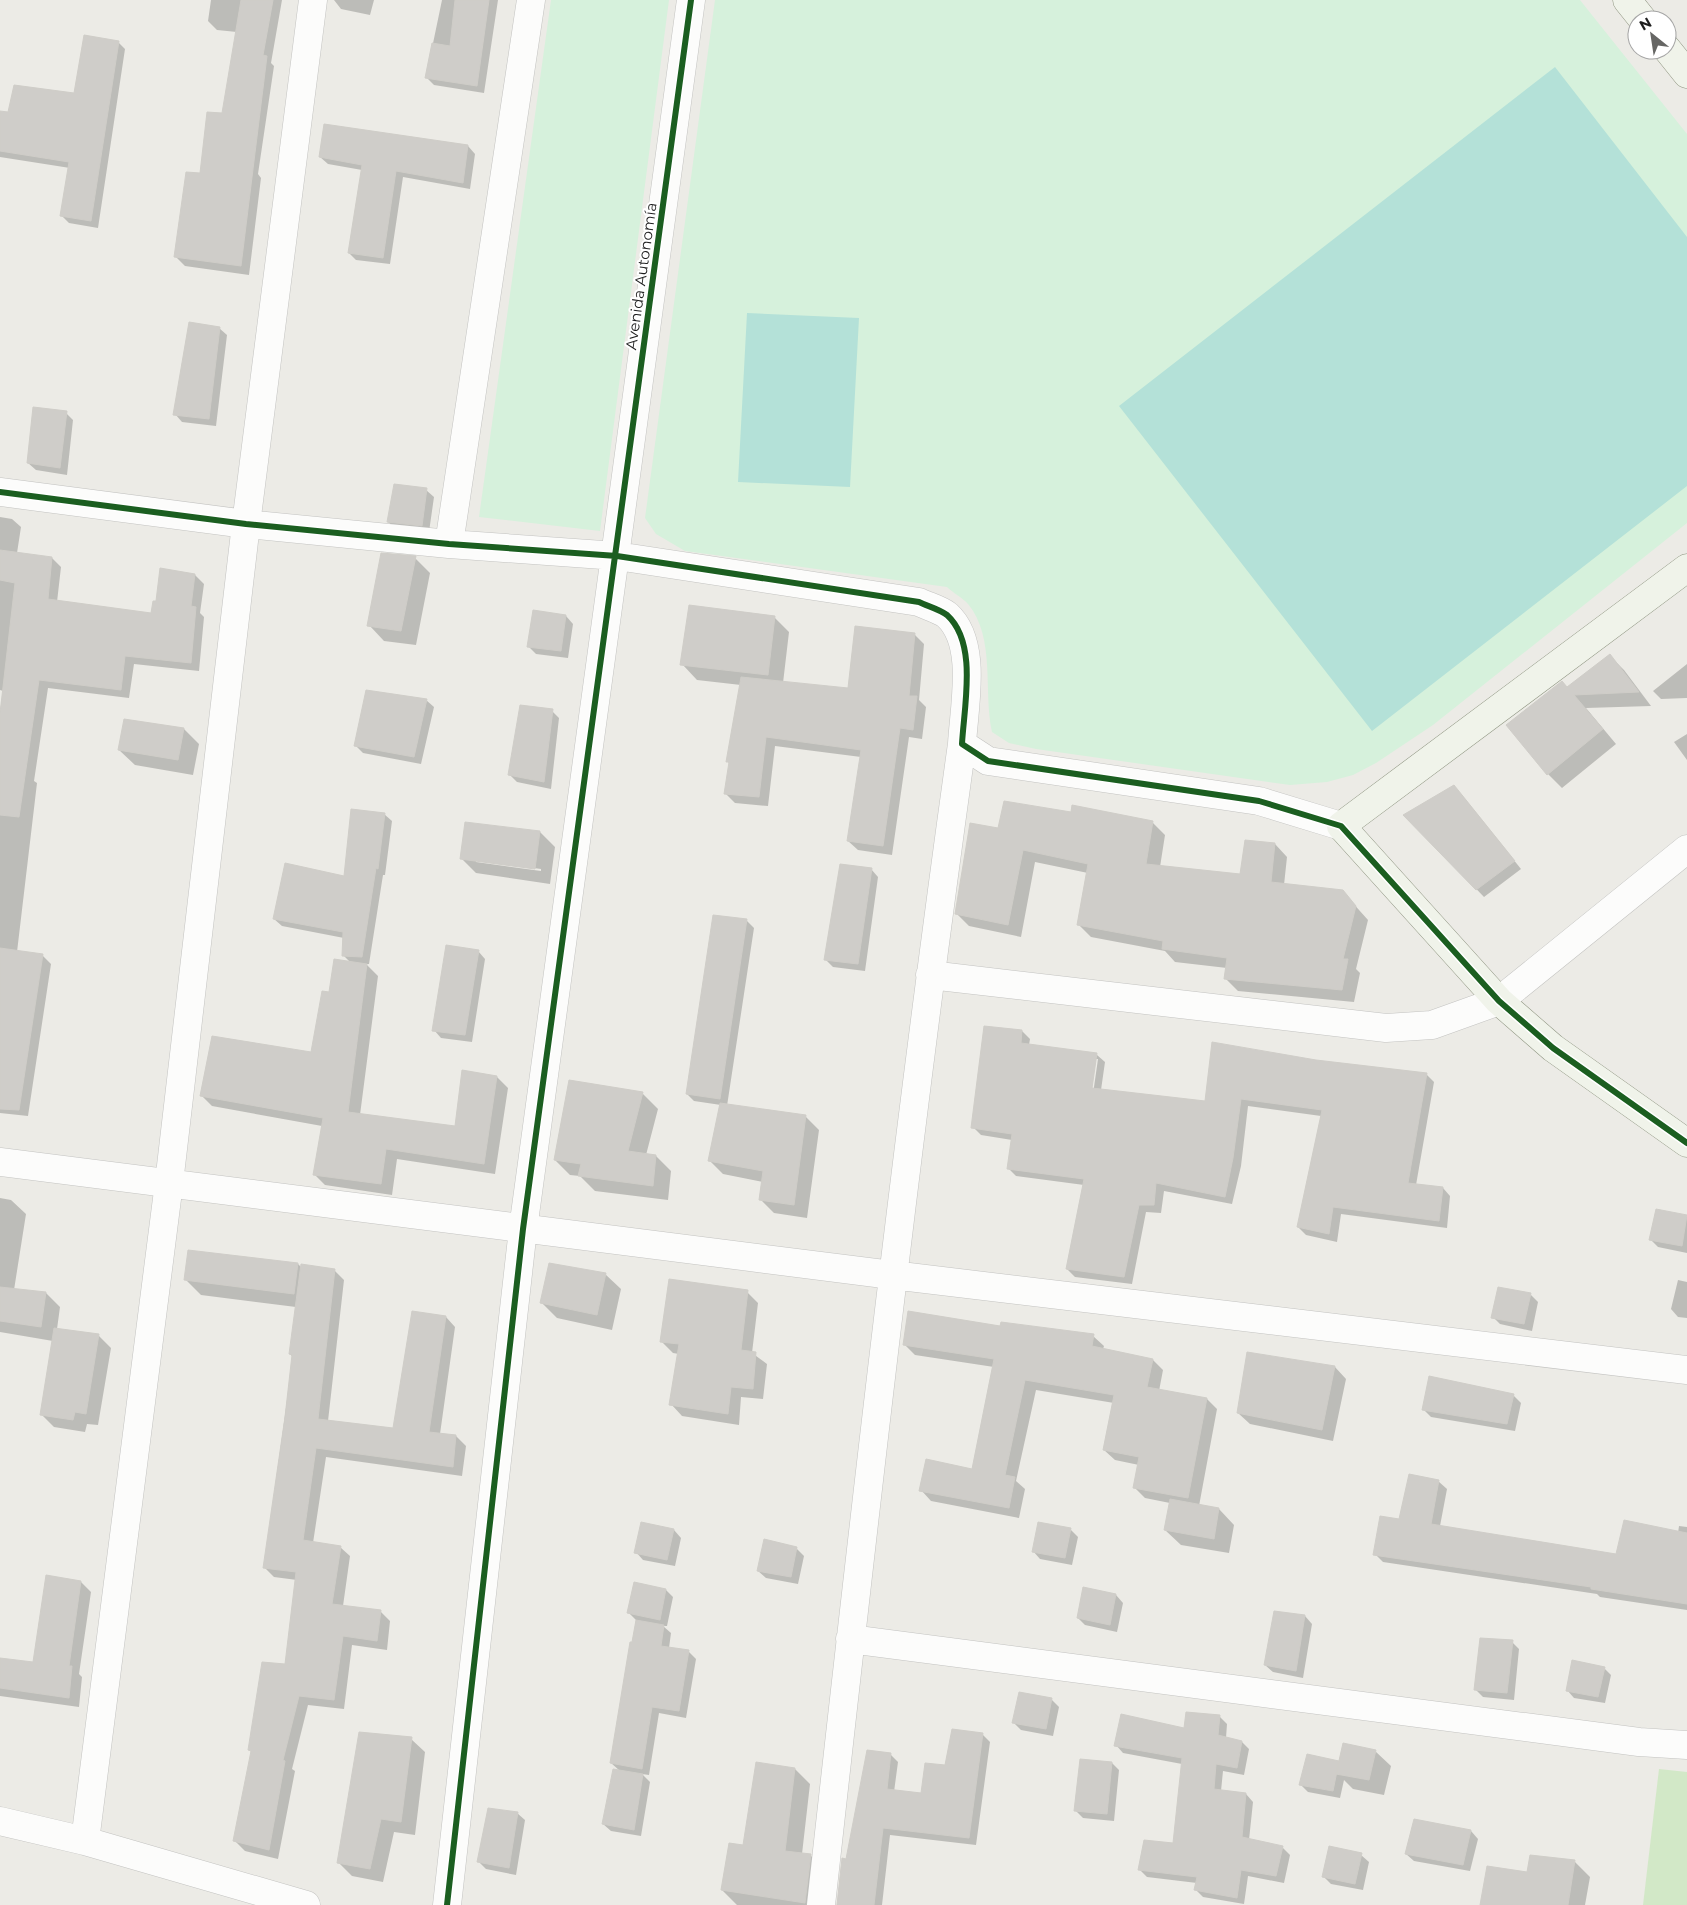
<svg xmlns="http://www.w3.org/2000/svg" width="1687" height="1905" font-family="Montserrat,sans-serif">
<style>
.grass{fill:#d2e8c7}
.park{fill:#d6f1dc}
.pitch{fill:#b4e1d8}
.shadow{fill:#0003;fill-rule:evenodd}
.building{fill:#cfcdc9;stroke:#cfcdc8}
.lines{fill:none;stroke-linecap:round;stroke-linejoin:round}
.street-casing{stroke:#c3c3c1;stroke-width:29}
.secondary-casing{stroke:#8e9480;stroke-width:29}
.street{stroke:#fcfcfb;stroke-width:28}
.secondary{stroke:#f0f3ea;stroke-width:28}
.cycleway-casing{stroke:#fff;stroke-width:9}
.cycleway{stroke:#1b5e20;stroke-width:6}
.labels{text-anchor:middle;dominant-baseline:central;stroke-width:4;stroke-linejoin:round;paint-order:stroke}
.street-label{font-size:15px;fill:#1e1e1e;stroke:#fff}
</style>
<rect width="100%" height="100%" fill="#ecebe6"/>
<path class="grass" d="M1659,1769L1687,1772V1905H1643Z"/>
<path class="park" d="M551,0H669L600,531L479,517Z
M715,0H1580L1687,134V523L1433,725L1376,763L1353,775L1327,782L1290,785L1036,749L1009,743L992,732C983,691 996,638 968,604C963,598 953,593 947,587L685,551L656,534L645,518Z"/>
<path class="pitch" d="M1555,67L1687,237V486L1372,731L1119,406Z
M747,313L859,318L850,487L738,482Z"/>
<path class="shadow" d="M211,0H282L271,63L274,66L258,174L261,178L249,275L185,266L176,257L201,175L223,115L237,32L217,30L208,21Z
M334,0H374L370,15L341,9Z
M442,0H498L484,93L434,85L426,77Z
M118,42L125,49L98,228L69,223L62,216L70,168L0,157V112L9,113L75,95Z
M468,146L475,154L470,189L403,177L390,264L356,260L349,253L362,170L328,164L320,157Z
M219,328L227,335L216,426L182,422L175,414Z
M66,413L73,420L67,475L36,470L28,463Z
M426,490L434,497L429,532L396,529L388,522Z
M0,517L12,519L21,527L17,553L52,558L61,567L57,602L152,614L157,603L161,570L195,575L204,584L200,613L204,617L199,671L134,664L129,698L48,688L34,781L37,783L17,952L42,955L51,964L28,1116L0,1113V712L3,691L0,690Z
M415,558L430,573L416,645L384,641L369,625Z
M534,611L566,616L573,624L568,658L536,654L528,646Z
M774,617L789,632L783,683L849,689L856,627L915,635L924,644L919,700L926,707L922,739L909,737L892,855L858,850L848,841L861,757L775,746L768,806L735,803L726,794L730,764L728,762L741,685L697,680L682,664Z
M1610,656L1624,670L1651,706L1586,708L1616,744L1562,788L1548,774L1567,688Z
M1687,664V698L1661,699L1653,691Z
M426,700L434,707L421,764L363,753L355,745Z
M552,711L559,718L551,789L517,782L510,775Z
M184,729L199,744L193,775L135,765L119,750Z
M1687,734V760L1674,742Z
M1461,794L1521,869L1484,897L1405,815Z
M1072,813L1153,823L1165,835L1160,867L1241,875L1275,844L1287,857L1284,885L1342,891L1368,920L1356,969L1360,973L1354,1002L1238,991L1225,978L1227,968L1175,962L1165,951L1091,937L1078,924L1088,873L1035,862L1021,937L969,926L956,913L999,829Z
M384,814L392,821L385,875H383L369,964H366L378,976L360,1115L456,1128L497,1077L508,1088L495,1174L397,1159L392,1195L325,1185L314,1174L322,1126L212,1106L201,1095L312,1054L330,993L351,963L343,955L344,938L282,926L274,919L345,877Z
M540,832L555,847L550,884L476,873L461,858ZM476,860L541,869V871L476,862Z
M871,869L878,877L865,971L833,967L826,960Z
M746,920L754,928L727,1106L805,1116L819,1130L807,1218L774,1213L760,1199L763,1182L723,1174L709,1160L721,1105L694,1101L687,1094Z
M478,951L485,959L472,1042L441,1038L434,1030Z
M1022,1031L1030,1039L1029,1045L1097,1055L1105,1062L1101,1090L1206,1102L1316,1061L1426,1074L1434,1082L1416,1185L1443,1188L1450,1196L1447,1228L1341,1214L1337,1242L1306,1235L1298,1227L1321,1116L1248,1106L1241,1166L1232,1204L1164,1191L1161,1213L1146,1212L1132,1284L1075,1277L1067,1269L1084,1185L1016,1176L1008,1168L1012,1140L981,1135L973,1127ZM1095,1059H1098L1093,1094H1090Z
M642,1093L658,1109L646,1155L656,1156L671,1171L668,1200L595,1191L580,1176L570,1175L555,1160Z
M0,1198L11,1200L26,1214L14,1290L46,1293L60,1307L57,1329L99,1336L111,1348L98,1425L87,1424L85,1432L54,1427L42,1415L53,1341L0,1332Z
M1657,1210L1687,1217V1253L1658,1247L1650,1239Z
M298,1264L302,1268L334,1270L344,1280L328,1421L394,1429L446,1317L455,1327L440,1434L456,1436L466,1446L462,1476L326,1457L313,1543L340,1547L350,1556L343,1606L380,1611L390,1621L387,1650L352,1645L344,1709L308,1705L292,1769L295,1771L278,1859L245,1851L235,1841L252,1752L286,1666L297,1580L274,1577L264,1567L293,1357L290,1354L296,1307L201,1295L185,1279Z
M605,1274L621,1289L612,1330L557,1318L542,1303Z
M1678,1280L1687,1282V1318L1678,1317L1671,1309Z
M747,1292L758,1303L752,1353L767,1364L763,1399L741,1397L739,1425L682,1416L671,1404L679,1354L673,1353L662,1342Z
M1530,1294L1538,1302L1532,1331L1500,1324L1493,1317Z
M1001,1327L1093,1336L1104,1346L1103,1349L1153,1360L1163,1370L1159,1391L1207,1399L1217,1409L1199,1506L1219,1509L1234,1525L1229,1553L1181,1545L1165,1530L1170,1503L1145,1498L1134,1487L1139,1465L1115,1460L1104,1450L1114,1403L1036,1390L1016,1481L1025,1489L1019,1518L931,1501L921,1490L973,1471L994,1367L915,1355L904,1344Z
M1335,1367L1346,1379L1333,1441L1250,1424L1238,1413Z
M1513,1395L1521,1403L1515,1431L1431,1417L1423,1409Z
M1438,1481L1447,1489L1440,1526L1617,1555L1678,1533L1679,1526L1687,1527V1610L1600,1597L1597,1594L1383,1562L1375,1554L1400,1520Z
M642,1524L674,1530L681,1538L675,1566L643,1560L636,1552Z
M1070,1529L1078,1537L1072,1565L1040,1559L1033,1551Z
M796,1548L804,1556L798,1584L766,1578L758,1571Z
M47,1577L81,1582L91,1592L79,1674L82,1677L79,1707L0,1696V1659L34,1663Z
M1084,1589L1116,1595L1123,1603L1117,1632L1085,1625L1078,1618Z
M666,1590L673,1597L667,1626H663L671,1633L669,1648L688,1651L696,1659L686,1718L659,1713L649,1775L642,1774L650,1782L641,1836L611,1831L603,1824L620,1771L611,1763L633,1644L636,1620L629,1613Z
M1305,1616L1312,1624L1303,1678L1273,1672L1265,1665Z
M1512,1642L1519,1649L1514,1700L1483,1697L1475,1689Z
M1604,1668L1611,1675L1605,1703L1574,1698L1567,1690Z
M1051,1699L1059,1707L1053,1736L1021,1730L1013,1722Z
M1219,1716L1227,1724L1226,1738L1242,1742L1249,1749L1244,1775L1223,1771L1221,1791L1246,1794L1253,1802L1249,1840L1282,1847L1290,1855L1284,1883L1248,1876L1244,1904L1203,1897L1195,1889L1197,1883L1147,1877L1140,1870L1174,1845L1182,1764L1123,1753L1116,1745L1186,1730Z
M982,1734L990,1742L976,1845L890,1835L882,1905H838L847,1860L890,1754L898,1762L894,1792L922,1795L946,1766Z
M411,1739L425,1752L415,1835L394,1832L383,1882L352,1876L338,1862Z
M1375,1751L1391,1766L1384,1795L1353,1789L1344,1780L1340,1798L1308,1792L1301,1785Z
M1112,1763L1119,1770L1114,1821L1083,1818L1075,1810Z
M795,1769L810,1784L802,1854L810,1855L826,1871L822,1905H737L722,1890L744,1847Z
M517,1813L525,1820L516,1875L486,1869L479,1862Z
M1471,1831L1478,1839L1470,1871L1414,1861L1406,1854Z
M1361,1855L1369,1862L1363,1890L1331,1884L1324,1877Z
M1575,1862L1590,1877L1585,1905H1482L1528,1873Z"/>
<path class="building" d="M241,0H273L263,55L267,56L241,266L174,257L186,172L200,173L207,112L222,113Z
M455,0H489L477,86L425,78L432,43L450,46Z
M84,35L119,41L91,221L60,216L69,162L0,151V111L8,112L14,85L74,93Z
M324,124L468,145L463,183L396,171L383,258L348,253L362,165L319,157Z
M189,322L220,327L209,419L173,415Z
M33,407L67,411L60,468L27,463Z
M394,484L427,488L422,526L387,522Z
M0,550L52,557L48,599L151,613L153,601H156L160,568L195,574L191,606L196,607L191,663L125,656L121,690L39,680L19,817L0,815V713L15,583L0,580Z
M381,553L416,556L401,631L367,626Z
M689,605L775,616L768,675L680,665Z
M533,610L566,615L561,651L527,647Z
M855,626L915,633L909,696H917L913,730L900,728L883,846L847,841L861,750L766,737L759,797L724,794L729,762H726L741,677L848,688Z
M1610,654L1639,692L1574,695L1603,729L1547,775L1506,725L1562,681L1567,687Z
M366,690L427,699L414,757L354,746Z
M520,705L553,709L544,782L508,775Z
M124,719L184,728L178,760L118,750Z
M1454,785L1515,861L1476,890L1403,815Z
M1004,801L1071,812L1072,805L1153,821L1146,864L1240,874L1245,840L1275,843L1271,882L1343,890L1356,906L1343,959H1348L1342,990L1224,979L1227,958L1162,949L1163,941L1077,925L1088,864L1023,850L1008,925L955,914L970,823L998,828Z
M351,809L385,813L378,869L376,868L362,957L342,956L343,932L273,919L285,863L344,876Z
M465,822L540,831L535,869L460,859Z
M840,864L872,868L858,964L824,960Z
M713,915L747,919L720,1099L686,1094Z
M446,945L479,950L465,1035L432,1031Z
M0,948L43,954L19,1110L0,1109Z
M334,959L367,964L348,1112L455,1126L462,1070L497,1076L484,1164L386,1149L381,1184L313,1175L323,1118L200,1096L212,1036L311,1052L322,991L329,992Z
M984,1026L1022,1030L1021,1043L1097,1053L1092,1088L1205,1101L1212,1042L1316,1060L1427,1073L1408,1183L1443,1187L1439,1221L1333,1207L1329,1234L1297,1227L1322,1110L1241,1099L1233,1158L1225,1197L1156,1183L1154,1205H1139L1124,1277L1066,1269L1084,1179L1007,1169L1012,1134L971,1128Z
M569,1080L643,1092L628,1151L656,1155L653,1186L578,1176L581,1164L554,1160Z
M720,1103L806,1115L794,1205L759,1200L763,1171L708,1161Z
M1656,1209L1687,1215L1682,1246L1649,1240Z
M188,1250L298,1263L294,1294L184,1280Z
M549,1263L606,1273L597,1315L540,1303Z
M301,1264L335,1269L318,1419L393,1428L412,1311L446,1316L429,1432L456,1435L453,1467L316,1448L303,1540L341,1546L332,1604L381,1610L377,1641L343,1636L334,1700L299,1696L283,1760L285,1761L269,1850L233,1841L251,1751L248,1750L262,1662L285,1664L296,1572L263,1568L285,1417L292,1355L289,1354Z
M669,1279L748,1290L741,1350L756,1352L753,1389L731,1387L728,1414L669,1405L679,1344L660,1342Z
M0,1287L46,1292L41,1327L0,1321Z
M1498,1287L1531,1293L1524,1324L1491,1318Z
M908,1311L1000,1326L1001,1322L1094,1334L1092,1346L1153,1359L1147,1387L1207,1398L1188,1498L1133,1488L1139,1457L1103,1450L1114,1395L1025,1380L1005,1475L1015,1477L1009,1508L919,1491L926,1459L972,1469L994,1359L903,1345Z
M54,1328L99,1334L86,1414L75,1412L73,1420L40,1415Z
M1247,1352L1335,1366L1322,1430L1237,1413Z
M1429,1376L1514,1394L1507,1424L1422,1410Z
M1409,1474L1439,1480L1431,1524L1616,1554L1624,1520L1687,1533V1604L1591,1589V1587L1373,1555L1380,1516L1399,1519Z
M1170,1499L1219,1508L1214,1539L1164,1530Z
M641,1522L674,1529L667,1560L634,1553Z
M1038,1522L1071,1528L1065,1558L1032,1552Z
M764,1539L797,1547L791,1577L757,1571Z
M46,1575L81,1581L69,1666H72L69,1698L0,1688V1658L33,1662Z
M634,1582L666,1589L660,1620L627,1613Z
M1083,1587L1116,1594L1110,1625L1077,1618Z
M1274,1611L1305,1615L1296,1671L1264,1665Z
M636,1620L664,1625L661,1646L689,1650L679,1711L652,1707L642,1769L610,1763L630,1642H632Z
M1480,1638L1513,1640L1507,1693L1474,1690Z
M1572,1660L1605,1667L1598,1697L1566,1691Z
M1019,1692L1052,1698L1046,1729L1012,1723Z
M1186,1712L1220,1715L1218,1735L1242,1741L1237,1768L1216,1764L1214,1789L1246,1793L1242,1837L1283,1846L1276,1876L1241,1870L1237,1898L1194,1890L1197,1877L1138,1870L1144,1840L1173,1843L1182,1758L1114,1746L1121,1714L1184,1728Z
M952,1729L983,1733L969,1838L883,1828L874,1905H837L842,1858L846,1859L867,1750L891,1753L887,1789L921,1793L925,1763L945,1765Z
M359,1732L412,1737L401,1822L381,1819L370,1869L337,1863Z
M1343,1743L1376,1750L1369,1780L1336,1774Z
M1307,1754L1339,1761L1333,1791L1299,1785Z
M1080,1759L1112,1762L1107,1814L1074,1811Z
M756,1762L795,1768L785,1851L811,1854L805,1903L721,1890L729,1843L743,1845Z
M613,1769L643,1774L634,1830L602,1824Z
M488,1808L518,1812L509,1868L477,1862Z
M1414,1819L1471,1830L1463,1865L1405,1854Z
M1329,1846L1362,1853L1355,1884L1322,1877Z
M1530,1855L1575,1860L1568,1905H1480L1487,1866L1527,1872Z"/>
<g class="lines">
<defs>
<path id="street" d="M0,492L246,524L449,544L617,556L919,602C927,606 939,609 947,615C978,643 964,706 962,744L988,761L1259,801L1341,826
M449,544L531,0
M930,975L1386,1028L1432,1025L1499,1001L1687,849
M0,1162L892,1275L1687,1370
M850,1639L1639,1742L1687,1745
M0,1821L85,1841L306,1905
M85,1841L169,1183L246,524L313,0
M447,1905L523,1229L691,0
M821,1905C864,1517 908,1130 962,744"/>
<path id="secondary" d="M1627,0L1643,20
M1667,49L1687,74
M1687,568L1341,826L1499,1001L1553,1048L1687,1143"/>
</defs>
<use href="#street" class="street-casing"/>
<use href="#secondary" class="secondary-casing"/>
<use href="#street" class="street"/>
<use href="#secondary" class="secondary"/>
<defs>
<path id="cycleway" d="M0,492L246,524L449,544L617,556L919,602C927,606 939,609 947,615C978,643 964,706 962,744L988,761L1259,801L1341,826L1499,1001L1553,1048L1687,1143
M447,1905L523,1229L691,0"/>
</defs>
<use href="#cycleway" class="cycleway-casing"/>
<use href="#cycleway" class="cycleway"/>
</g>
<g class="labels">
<g class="street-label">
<text transform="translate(641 276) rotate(-82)">Avenida Autonomía</text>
</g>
</g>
<g transform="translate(1652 35) rotate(330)"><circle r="24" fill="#ffffff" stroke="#a5a5a5"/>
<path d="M0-4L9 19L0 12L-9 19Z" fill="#666664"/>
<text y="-8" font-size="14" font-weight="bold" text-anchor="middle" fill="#1e1e1e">N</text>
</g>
</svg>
